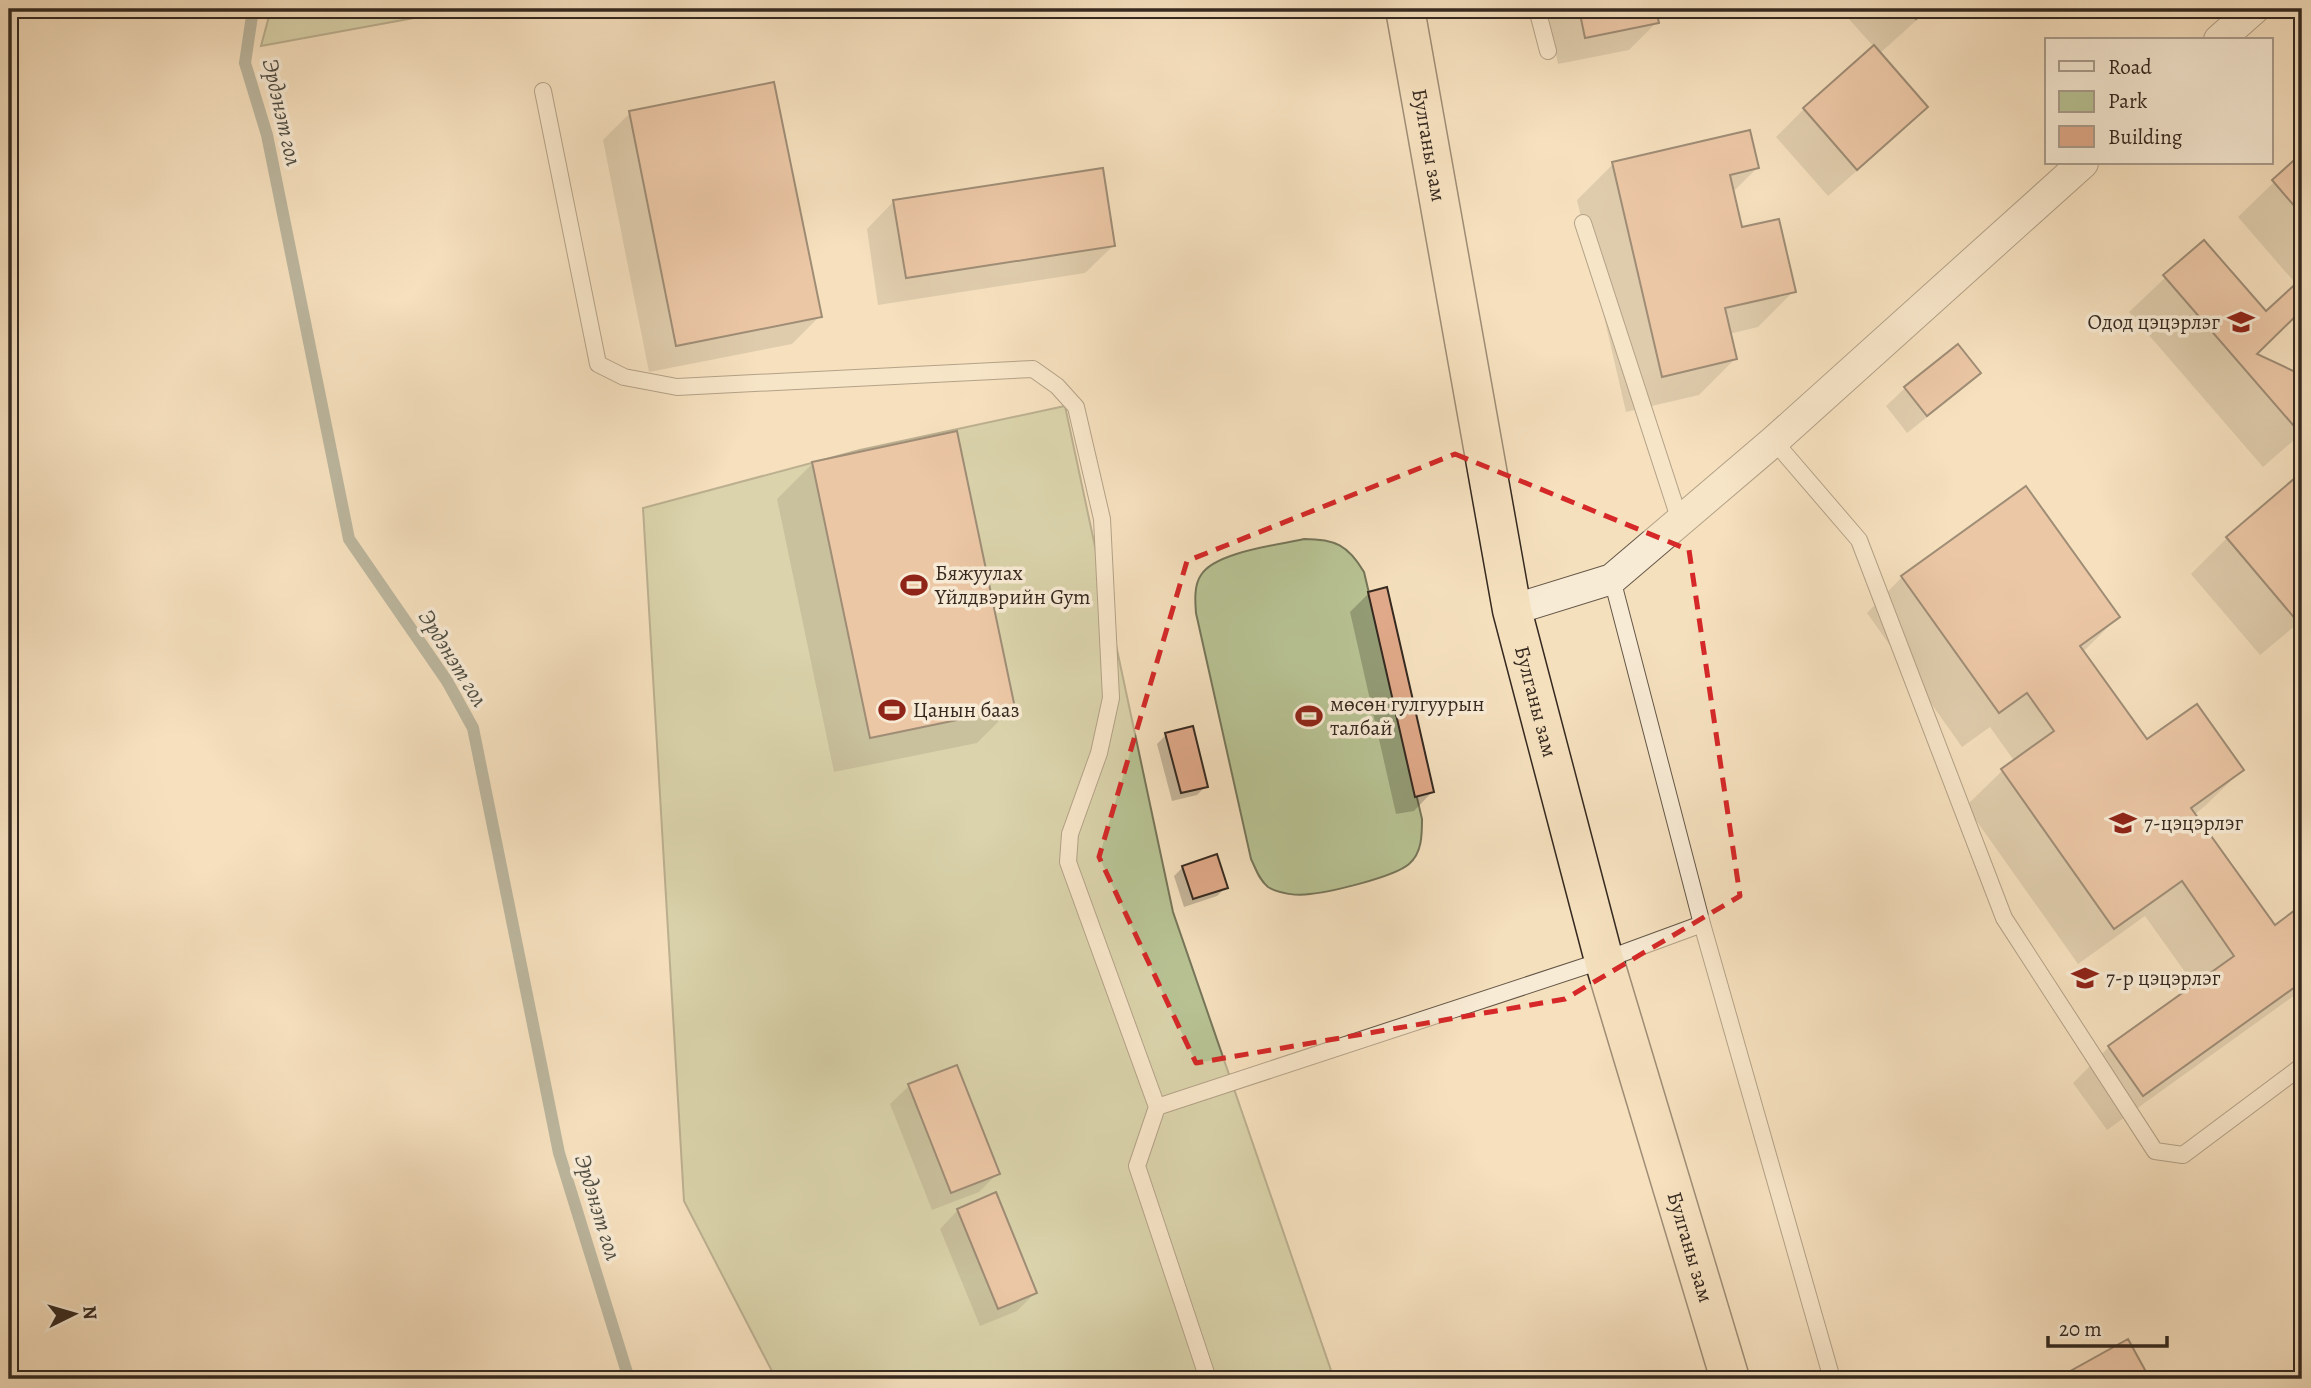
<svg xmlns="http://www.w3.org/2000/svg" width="2311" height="1388" font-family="Alegreya,serif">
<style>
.green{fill:#b8c394;stroke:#76765a;stroke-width:2}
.shadow{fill:#0003}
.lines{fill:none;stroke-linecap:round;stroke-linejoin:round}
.stream{stroke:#738277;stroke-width:12}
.building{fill:#e0a989;stroke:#352920;stroke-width:2}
.lane-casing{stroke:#655748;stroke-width:18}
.street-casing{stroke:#655748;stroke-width:32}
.highway-casing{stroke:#352920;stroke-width:41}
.lane{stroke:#f8ebd5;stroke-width:16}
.street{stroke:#f8ebd5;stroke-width:30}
.highway{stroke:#f5e0be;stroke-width:38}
.marked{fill:none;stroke:#d62828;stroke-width:5;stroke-dasharray:14 9;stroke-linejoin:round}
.labels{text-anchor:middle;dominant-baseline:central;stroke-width:7;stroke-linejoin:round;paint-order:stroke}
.street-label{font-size:21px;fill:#352920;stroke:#f8ebd5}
.poi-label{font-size:21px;fill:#352920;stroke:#f8ebd5;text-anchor:start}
.water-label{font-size:23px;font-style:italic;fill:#4f4e44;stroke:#f8ebd5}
</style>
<rect width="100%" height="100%" fill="#f5e0be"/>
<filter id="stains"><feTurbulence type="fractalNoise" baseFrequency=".00286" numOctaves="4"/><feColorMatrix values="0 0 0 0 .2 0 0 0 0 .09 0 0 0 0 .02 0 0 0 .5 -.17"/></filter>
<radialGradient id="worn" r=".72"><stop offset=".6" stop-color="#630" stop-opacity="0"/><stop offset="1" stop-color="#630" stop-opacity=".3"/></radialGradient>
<path class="green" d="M271,9H463L261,46Z
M1065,406L1173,912L1334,1379H776L684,1201L643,508L860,450Z
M1304,539C1335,539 1348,545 1364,572L1422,819C1422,835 1422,853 1409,864C1394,877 1331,892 1310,894C1298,896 1279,894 1268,887C1259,880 1256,869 1251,859L1196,613C1195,601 1194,585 1201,575C1215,552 1278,545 1304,539Z"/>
<path class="shadow" d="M1547,9H1654L1657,22L1629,50L1558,64Z
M1840,9H1929L1879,54L1926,107L1898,135L1828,196L1776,137L1804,109L1874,47Z
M630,113L820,316L792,344L649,372L603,140Z
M2302,155V309L2255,355L2302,377V433L2263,467L2129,312L2203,242L2265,313L2297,285L2238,217Z
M1613,164L1757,168L1732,193L1741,229L1794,291L1758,327L1729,334L1735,359L1699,395L1626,412L1577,200Z
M894,201L1113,246L1085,273L878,305L867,229Z
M1978,373L1960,391L1907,433L1886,406L1905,388Z
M813,463L1013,707L977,743L834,772L777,499Z
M2302,474V620L2260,655L2191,574L2227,538Z
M1902,577L2118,617L2083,652L2146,742L2242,770L2206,805L2194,815L2274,927L2302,908V990L2107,1130L2073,1083L2109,1047L2195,986L2145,916L2078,964L1966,806L2002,771L2015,762L1990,727L1962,747L1867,613Z
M1369,593L1432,792L1414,811L1396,814L1350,612Z
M1166,735L1206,786L1197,795L1172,801L1157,744Z
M1183,867L1226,887L1217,896L1184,907L1174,876Z
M909,1086L998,1173L979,1192L932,1210L890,1104Z
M958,1210L1035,1293L1017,1311L980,1326L940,1229Z"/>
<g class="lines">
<path class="stream" d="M253,9L245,63L267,135L349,539L447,681L473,728L559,1153L629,1379"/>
</g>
<path class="building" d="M1579,9H1656L1659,23L1585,38Z
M1907,9H1928L1916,19Z
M1874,45L1928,107L1857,170L1803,108Z
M774,82L822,317L676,346L629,111Z
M1750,130L1759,168L1730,175L1742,227L1779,219L1796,292L1725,308L1737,359L1662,377L1612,162Z
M2302,153V215L2272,180Z
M1103,168L1115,246L906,278L893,200Z
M2204,240L2266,311L2302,278V310L2257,354L2302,375V431L2300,433L2163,275Z
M1958,344L1981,373L1927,416L1904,387Z
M957,431L1015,708L870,738L812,462Z
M2302,472V616L2297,621L2226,537Z
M2026,486L2120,617L2080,646L2147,739L2197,704L2244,770L2191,808L2275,925L2302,905V982L2143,1096L2108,1046L2234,956L2182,881L2114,929L2001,769L2054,731L2027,693L1999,713L1901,576Z
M1387,587L1434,792L1415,797L1368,592Z
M1193,726L1208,787L1181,793L1165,733Z
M1217,854L1228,888L1193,899L1182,866Z
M957,1065L1000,1174L951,1193L908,1084Z
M996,1192L1037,1293L998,1309L957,1209Z
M2128,1339L2150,1379H2056Z"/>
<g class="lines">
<defs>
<path id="lane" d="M1537,9L1548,51
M543,91L598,364L624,377L677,387L1033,369L1057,386L1076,407L1102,519L1111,698L1099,753L1070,834L1068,862L1157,1107L1604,960L1702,924
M1583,223L1680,521
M1774,441L1859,540L2004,918L2155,1151L2183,1155L2302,1066
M1612,579L1702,924L1832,1379
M1157,1107L1137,1166L1208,1379"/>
<path id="street" d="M2219,40L2254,9
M1512,610L1612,579L1774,441L2083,163"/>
<g id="highway">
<path id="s1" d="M1405,9L1512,610L1604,960L1730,1379"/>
</g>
</defs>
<use href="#lane" class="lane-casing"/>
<use href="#street" class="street-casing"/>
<use href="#highway" class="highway-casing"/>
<use href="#lane" class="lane"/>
<use href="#street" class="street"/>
<use href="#highway" class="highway"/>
</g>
<path d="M0 0H2311V1388H0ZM1455,454L1689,550L1740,896L1565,999L1196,1063L1099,857L1187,561Z" fill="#f5e0be" fill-opacity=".55" fill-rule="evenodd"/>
<path class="marked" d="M1455,454L1689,550L1740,896L1565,999L1196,1063L1099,857L1187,561Z"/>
<defs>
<symbol id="school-bare" viewBox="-9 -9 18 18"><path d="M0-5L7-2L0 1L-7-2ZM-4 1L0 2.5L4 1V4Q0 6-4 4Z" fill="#8f2418" stroke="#f8ebd5" stroke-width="2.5" paint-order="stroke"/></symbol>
<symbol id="stadium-bare" viewBox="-9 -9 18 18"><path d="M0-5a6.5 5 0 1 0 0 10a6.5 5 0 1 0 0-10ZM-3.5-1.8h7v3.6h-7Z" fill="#8f2418" stroke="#f8ebd5" stroke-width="2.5" paint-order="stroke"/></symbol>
</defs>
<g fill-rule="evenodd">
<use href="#school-bare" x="2222" y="303" width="38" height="38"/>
<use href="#stadium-bare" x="895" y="566" width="38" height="38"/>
<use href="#stadium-bare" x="873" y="691" width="38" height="38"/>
<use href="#stadium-bare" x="1290" y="697" width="38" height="38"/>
<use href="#school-bare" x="2104" y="804" width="38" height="38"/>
<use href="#school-bare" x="2066" y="959" width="38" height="38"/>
</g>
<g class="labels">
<g class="street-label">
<text stroke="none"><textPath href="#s1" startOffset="138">Булганы зам</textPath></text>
<text stroke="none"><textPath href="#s1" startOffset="705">Булганы зам</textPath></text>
<text stroke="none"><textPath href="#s1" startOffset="1272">Булганы зам</textPath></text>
</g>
<g class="poi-label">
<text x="2220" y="322" text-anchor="end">Одод цэцэрлэг</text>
<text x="935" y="573">Бяжуулах<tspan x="935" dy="24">Үйлдвэрийн Gym</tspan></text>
<text x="1330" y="704">мөсөн гулгуурын<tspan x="1330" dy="24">талбай</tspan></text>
<text x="913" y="710">Цанын бааз</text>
<text x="2144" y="823">7-цэцэрлэг</text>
<text x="2106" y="978">7-р цэцэрлэг</text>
</g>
<g class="water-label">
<text transform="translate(282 112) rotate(77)">Эрдэнэт гол</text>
<text transform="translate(453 658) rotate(58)">Эрдэнэт гол</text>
<text transform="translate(598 1207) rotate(73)">Эрдэнэт гол</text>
</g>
</g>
<rect width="2311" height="1388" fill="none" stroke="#f5e0be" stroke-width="35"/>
<rect x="10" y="10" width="2290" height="1367" fill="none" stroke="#352920" stroke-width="3.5"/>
<rect x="18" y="18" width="2276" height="1353" fill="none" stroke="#352920" stroke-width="2"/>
<rect x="2045" y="38" width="228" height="126" fill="#f8ebd5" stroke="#aa9d8d" stroke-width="2"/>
<rect x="2059" y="61" width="35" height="10" fill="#f8ebd5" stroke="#aa9d8d" stroke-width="2"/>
<text x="2108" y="74" font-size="21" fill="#352920">Road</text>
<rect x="2059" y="91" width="35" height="21" fill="#b8c394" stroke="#aa9d8d" stroke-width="2"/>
<text x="2108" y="108" font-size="21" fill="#352920">Park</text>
<rect x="2059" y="126" width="35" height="21" fill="#e0a989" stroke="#aa9d8d" stroke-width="2"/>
<text x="2108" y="144" font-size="21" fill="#352920">Building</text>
<g transform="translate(74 1314) rotate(85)" stroke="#f8ebd5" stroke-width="5" paint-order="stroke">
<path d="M0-5L12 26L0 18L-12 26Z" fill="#352920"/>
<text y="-10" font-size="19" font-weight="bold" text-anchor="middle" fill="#352920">N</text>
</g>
<path d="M2048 1336v10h119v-10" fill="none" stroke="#352920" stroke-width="3.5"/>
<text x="2059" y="1336" font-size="21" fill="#352920" stroke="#f8ebd5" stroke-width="5" paint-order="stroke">20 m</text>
<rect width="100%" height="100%" filter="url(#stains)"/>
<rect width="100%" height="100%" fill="url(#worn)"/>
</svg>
